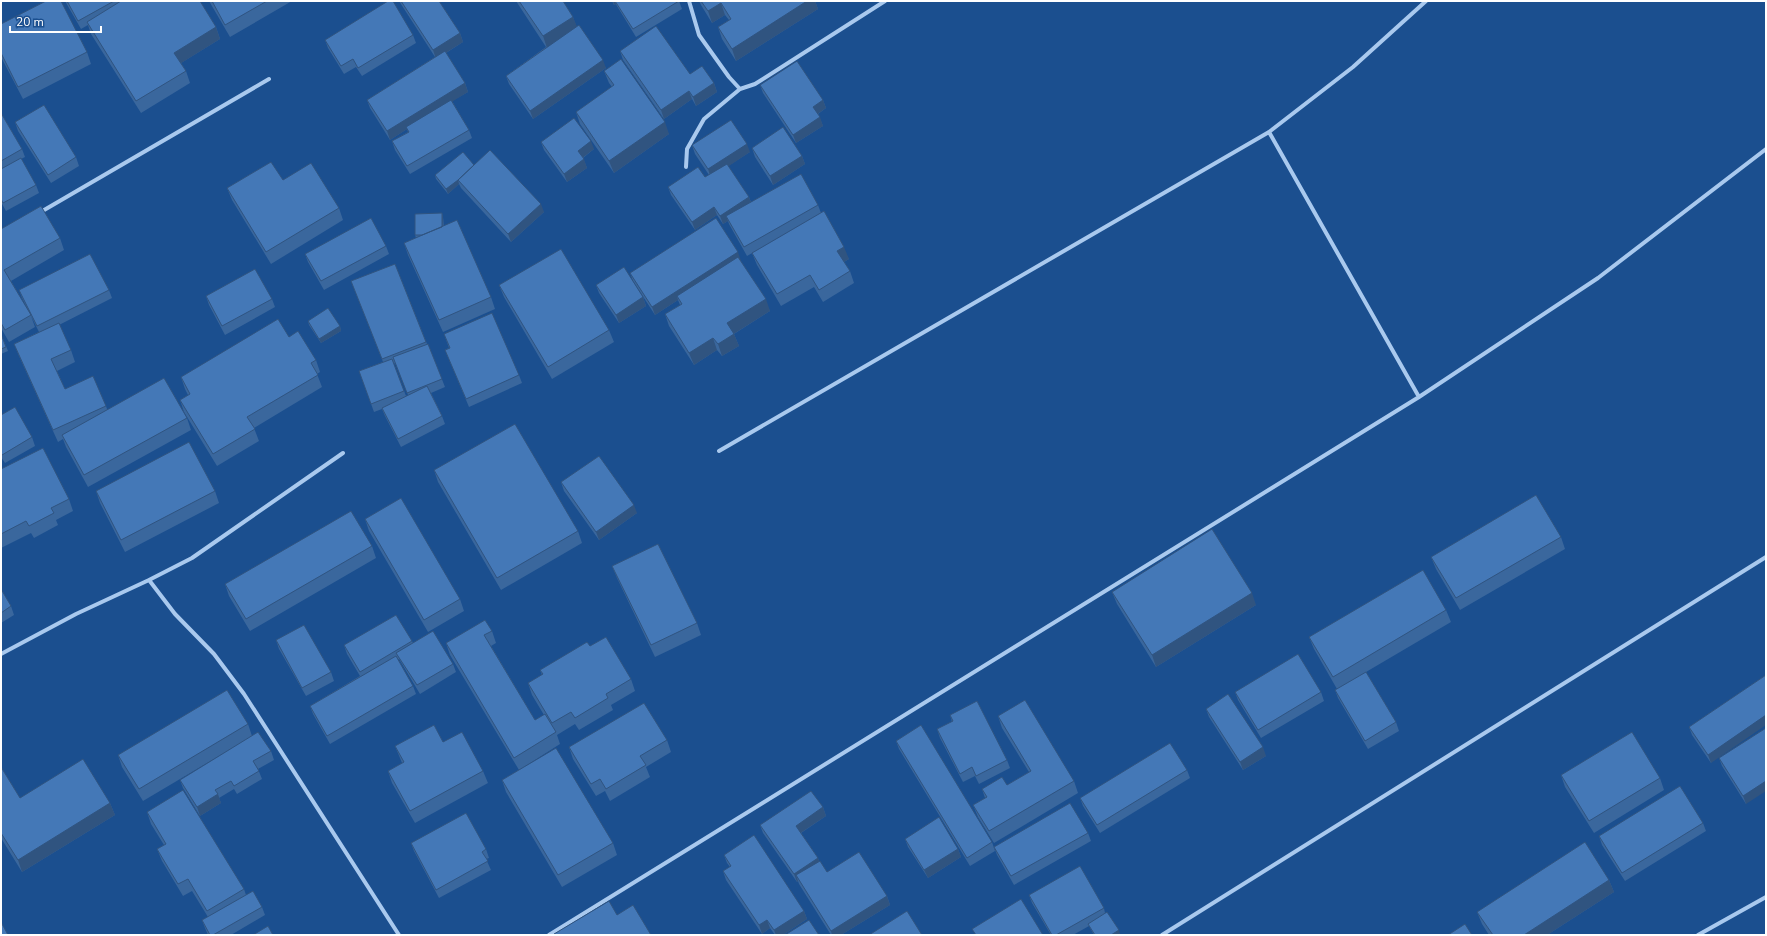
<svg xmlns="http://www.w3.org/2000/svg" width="1767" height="936" font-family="'Nunito Sans',sans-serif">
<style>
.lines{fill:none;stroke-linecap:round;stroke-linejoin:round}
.street{stroke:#a9c9ee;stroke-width:4}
.wall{fill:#3a679d;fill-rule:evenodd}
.shaded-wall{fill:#305480}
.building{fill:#4478b7;stroke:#305480}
</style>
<rect width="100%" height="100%" fill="#1b4f8f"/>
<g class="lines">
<path class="street" d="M689,1L699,35L729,77L740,89L755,84L885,1
M1269,132L1419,397
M686,167L687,149L704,119L740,89
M39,213L269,79
M719,451L1269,132L1353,67L1426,1
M149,580L192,558L343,453
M1,654L76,614L149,580L175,614L214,654L244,694L399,935
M549,935L1419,397L1598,278L1766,149
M1162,935L1766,557
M1698,935L1766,897"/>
</g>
<path class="wall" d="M65,1H200L216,27L220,39L181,63L186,71L190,83L141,113L91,34L88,25L81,29Z
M209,1H292L230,37Z
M399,1H439L460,33L463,42L446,53L465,83L468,92L452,101L469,130L472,138L410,174L395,150L392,141L408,132L407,129L390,140L370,108L367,100L435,57Z
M516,1H563L573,17L576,26L606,68L533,119L509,84L506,76L546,47Z
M612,1H679L682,9L636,37L617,6L616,4L614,5Z
M699,1H815L818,9L736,61L722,39L718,27L729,20L725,15L712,23L701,5Z
M1,24L87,52L91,64L23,99L1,57Z
M413,35L416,43L362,76L356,67L344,74L328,48L325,40Z
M620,51L690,74L714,83L717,92L696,106L692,99L664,119L623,60Z
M604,71L669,134L614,173L580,124L576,112L612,87L609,83Z
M760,85L823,100L826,108L818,114L823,126L796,143L763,93Z
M1,113L22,149L25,157L21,159L36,185L39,193L6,211L1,202Z
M15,122L76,157L79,166L51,183L18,131Z
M541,142L594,149L583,158L587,168L567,182L544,150Z
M692,145L750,152L728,166L749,197L751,202L818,205L821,213L849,259L844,262L850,271L854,283L823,302L814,287L781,306L757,265L752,253L789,232L747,256L729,224L728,221L723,224L717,215L695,230L671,195L668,187L705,177L709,175L695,154Z
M752,148L802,156L805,164L773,185L755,157Z
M474,165L544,212L511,242L461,188L459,184L448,194L436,179L435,175Z
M227,188L339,208L343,220L271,264L232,200Z
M442,213L443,217L444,226L491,297L495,309L443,332L408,255L404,243L416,238L415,235Z
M1,229L60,238L64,250L11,281L29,312L22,298L19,290H109L112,298L59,325L71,350L75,362L57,371L65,389L106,406L107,409L187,418L191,430L88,487L66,447L63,439L58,442L19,356L14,344L39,332L31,316L35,327L9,342L1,328Z
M386,246L389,254L324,290L308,262L305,254Z
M740,260L770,311L734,334L739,346L722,356L717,350L694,365L669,326L665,314L680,305L678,300L655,315L633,281L630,273Z
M395,264L427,344H428L445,387L431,393L442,416L445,424L401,447L385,416L382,409L374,412L359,371L383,362L351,281ZM395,363L408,395L406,396L394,364Z
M499,285L609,330L614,342L552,379L504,297Z
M596,285L643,297L646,306L619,323L599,293Z
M206,296L272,299L275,307L225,335L209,305Z
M308,321L340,326L341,331L321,343L309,325Z
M1,334L8,351L1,354Z
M444,334L519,375L522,383L469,407L445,350L449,348Z
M289,337L316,360L320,372L317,374L322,387L254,428L259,441L217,466L184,412L180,400L188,395L185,389L181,377Z
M1,415L32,437L35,446L5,463L1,457Z
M1,469L69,499L73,511L56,520L58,525L34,538L31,533L1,548Z
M434,470L578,531L582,543L501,590L438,482Z
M561,482L637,513L599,540L564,491Z
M96,491H215L219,503L125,552L100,503Z
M365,519L460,599L464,611L428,632L369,531Z
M1561,537L1565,549L1460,610L1436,569L1431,557Z
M372,546L376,558L250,631L229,596L225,584Z
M612,566L697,623L701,635L655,657L617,578Z
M1,589L11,606L14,615L1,623Z
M1112,592L1256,605L1156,667L1117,604Z
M1446,610L1451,622L1366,672L1396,722L1399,731L1368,749L1338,698L1335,690L1337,689L1314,649L1309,637Z
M492,631L496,643L491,646L535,720L544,715L532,695L528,683L542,675L540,670L590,646L631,679L635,691L611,705L613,710L579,730L575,724L557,735L560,744L524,767L613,843L617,855L562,887L506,792L502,780L519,770L450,655L446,643Z
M276,640L331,672L334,681L306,696L279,649Z
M412,641L413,643L453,664L456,672L420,694L399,659H398L413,686L416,694L330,744L313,714L310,706L360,676L347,654L344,645Z
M1766,675L1711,763L1692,735L1689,727Z
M1235,692H1321L1324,701L1261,738L1238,700Z
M1206,709L1266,756L1243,770L1209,717Z
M950,715L1007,760L1010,768L979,784L975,776L963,782L940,738L937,729L952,722Z
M998,716L1074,781L1078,793L994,843L978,817L973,805L985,798L982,789L1007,785L1029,772L1002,728Z
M248,724L252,736L271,751L274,760L258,769L262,779L237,794L234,789L219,798L221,803L200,816L183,788L180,780L234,747L143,801L122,767L118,755Z
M1766,728L1746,804L1722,766L1719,758Z
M667,740L671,752L646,767L650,777L610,801L605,791L596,796L573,759L569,747Z
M896,741L992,842L995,851L970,866L899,749Z
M443,742L483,771L488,783L415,823L392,783L388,771L402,763L400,758L395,746Z
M1,767L20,798L110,803L115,815L22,872L1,838Z
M1187,770L1190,778L1100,833L1083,806L1080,798Z
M1561,775L1660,778L1664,790L1594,833L1565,787Z
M823,807L826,816L801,833L818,858L819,861L827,872L887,896L890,905L841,935H831L799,884L798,881L797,882L763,833L760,825Z
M147,812L244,889L246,895L262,907L265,915L231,935H208L205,928L202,920L208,917L192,891L183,896L162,861L157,849L164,845L151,824Z
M1703,823L1706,831L1625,881L1602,845L1599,836Z
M1088,833L1091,841L1014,885L997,855L994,847Z
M905,839L958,849L961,857L928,878L908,847Z
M411,843L486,849L489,858L486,859L491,870L439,898L414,851Z
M724,855L804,911L807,919L783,935H775L770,928L762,934L726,880L723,871L730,867L727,863Z
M1609,880L1614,892L1547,935H1489L1482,924L1477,912Z
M1029,895L1104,908L1105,913L1120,934L1119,935H1094L1089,926L1073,935H1051L1032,903Z"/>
<path class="shaded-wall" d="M613,1H615L616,4L614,5Z
M807,1H815L818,9L736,61L732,49Z
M721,3L725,15L712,23L708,11Z
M573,17L578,29L547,48L543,36Z
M216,27L220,39L178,65L174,53Z
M460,33L463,42L436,59L433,50Z
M603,60L606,68L533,119L530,111Z
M465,83L468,92L407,129L406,127L407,129L390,140L387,131Z
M714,83L717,92L696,106L693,97Z
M689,91L692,99L664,119L661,110Z
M823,100L826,108L816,115L813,107Z
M820,117L823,126L796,143L793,135Z
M665,122L669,134L614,173L609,161Z
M591,141L594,149L581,159L578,151Z
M747,144L750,152L711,178L708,169Z
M802,156L805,164L773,185L770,176Z
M584,159L587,168L567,182L564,174Z
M458,180L459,184L448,194L446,189Z
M749,197L752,205L726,216L728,221L723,224L720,216Z
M541,204L544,212L511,242L508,234Z
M714,207L717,215L695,230L692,222Z
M442,213L443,217L444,239L443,235Z
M844,247L849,259L842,263L837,251Z
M738,252L741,261L677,296L678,300L655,315L652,307Z
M643,297L646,306L619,323L616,315Z
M766,299L770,311L732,335L727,323Z
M340,326L341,331L321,343L319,339Z
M734,334L739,346L722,356L718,344Z
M713,338L717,350L694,365L689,353Z
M634,505L637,513L599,540L596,532Z
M1252,593L1256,605L1156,667L1152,655Z
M1766,715V725L1711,763L1708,755Z
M1263,747L1266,756L1243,770L1240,762Z
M1766,781V791L1746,804L1743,796Z
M218,794L221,803L200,816L197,807Z
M110,803L115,815L22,872L18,860Z
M823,807L826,816L799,834L796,826Z
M958,849L961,857L928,878L924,870Z
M818,858L821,866L796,875L798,881L797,882L794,874Z
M1609,880L1614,892L1547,935H1524Z
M887,896L890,905L841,935H832L831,931Z
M804,911L807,919L783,935H776L774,930Z
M767,920L770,928L762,934L759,925Z
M1119,930L1120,934L1119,935H1111Z"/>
<path class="building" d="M46,1H61L87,52L18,87L1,53V24Z
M67,1H114L78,21Z
M121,1H200L216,27L174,53L186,71L136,101L87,22Z
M212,1H267L225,25Z
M388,1H393L413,35L358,68L353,59L341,66L325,40Z
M401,1H439L460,33L433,50Z
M519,1H563L573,17L543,36Z
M615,1H679L633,29Z
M701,1H807L732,49L718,27L731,19L721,3L708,11Z
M579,25L603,60L530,111L506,76Z
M656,26L690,74L702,66L714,83L693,97L689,91L661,110L620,51Z
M445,51L465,83L387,131L367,100Z
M621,59L665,122L609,161L576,112L614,85L604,71Z
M797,61L823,100L813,107L820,117L793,135L760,85Z
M451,100L469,130L407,166L392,141L409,132L406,127Z
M44,105L76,157L48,175L15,122Z
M1,113L22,149L1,161Z
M574,118L591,141L578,151L584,159L564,174L541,142Z
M731,120L747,144L708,169L692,145Z
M783,127L802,156L770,176L752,148Z
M490,150L541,204L508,234L458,180Z
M463,152L474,165L458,180L446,189L435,175Z
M21,158L36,185L3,203L1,199V169Z
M271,162L283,180L311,163L339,208L266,252L227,188Z
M727,164L749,197L720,216L714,207L692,222L668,187L698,167L705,177Z
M801,174L818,205L744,247L726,216Z
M41,206L60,238L4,270L31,315L5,330L1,323V229Z
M824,211L844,247L837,251L850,271L819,290L810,275L777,294L752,253Z
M442,213V227L422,235H415V214Z
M371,218L386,246L321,281L305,254Z
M716,218L738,252L652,307L630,273Z
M457,220L491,297L439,320L404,243Z
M561,249L609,330L548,367L499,285Z
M90,254L109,290L37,326L19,290Z
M738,257L766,299L727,323L734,334L718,344L713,338L689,353L665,314L682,304L677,296Z
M395,264L426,342L382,359L351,281Z
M624,267L643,297L616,315L596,285Z
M255,269L272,299L222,326L206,296Z
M328,308L340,326L319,339L308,321Z
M492,313L519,375L466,399L445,350L450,348L444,334Z
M278,319L289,337L298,331L316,360L311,363L318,375L247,417L255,429L213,454L180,400L190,394L181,377Z
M59,323L71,350L51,359L65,389L93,376L106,406L53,430L14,344Z
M1,334L6,347L1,349Z
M428,344L442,379L407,393L393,357Z
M392,359L404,391L371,404L359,371Z
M164,378L187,418L84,475L62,435Z
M427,386L442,416L398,439L382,408Z
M15,407L32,437L2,455L1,454V415Z
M515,424L578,531L497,578L434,470Z
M189,442L215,491L121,540L96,491Z
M43,448L69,499L51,508L54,513L29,526L26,521L1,534V469Z
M599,456L634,505L596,532L561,482Z
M1536,495L1561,537L1456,598L1431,557Z
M401,498L460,599L424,620L365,519Z
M351,511L372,546L246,619L225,584Z
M1212,529L1252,593L1152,655L1112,592Z
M658,544L697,623L651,645L612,566Z
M1423,570L1446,610L1333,677L1309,637Z
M1,589L11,606L1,613Z
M396,615L412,641L360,672L344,645Z
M485,620L492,631L484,635L535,720L545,714L556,732L514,758L446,643Z
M304,625L331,672L302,688L276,640Z
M433,631L453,664L417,685L396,653Z
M606,637L631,679L606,694L608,698L575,718L571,712L552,723L528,683L543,674L540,670L587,642L590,646Z
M1298,654L1321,692L1258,730L1235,692Z
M396,656L413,686L327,736L310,706Z
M1366,672L1396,722L1365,741L1335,690Z
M1766,675V715L1708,755L1689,727Z
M227,690L248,724L139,789L118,755Z
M1228,694L1263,747L1240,762L1206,709Z
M1025,700L1074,781L989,831L973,805L987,797L982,789L1002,777L1007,785L1031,771L998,716Z
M977,701L1007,760L976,776L972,767L960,774L937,729L953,721L950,715Z
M644,703L667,740L640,756L646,765L606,789L600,779L591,784L569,747Z
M434,725L443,742L462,732L483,771L410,811L388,771L404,762L395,746Z
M921,725L992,842L967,858L896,741Z
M1766,728V781L1743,796L1719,758Z
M258,732L271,751L253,761L259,771L234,786L231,781L215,790L218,794L197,807L180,780Z
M1632,732L1660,778L1589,821L1561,775Z
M1170,743L1187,770L1097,825L1080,798Z
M556,748L613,843L558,875L502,780Z
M83,759L110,803L18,860L1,833V767L20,798Z
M1680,786L1703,823L1622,873L1599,836Z
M183,790L244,889L207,911L188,879L178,884L157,849L166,844L147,812Z
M811,791L823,807L796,826L818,858L794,874L760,825Z
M1070,803L1088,833L1011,876L994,847Z
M466,813L486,849L482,852L488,861L436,890L411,843Z
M939,817L958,849L924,870L905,839Z
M754,835L804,911L774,930L767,920L759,925L723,871L731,866L724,855Z
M1585,842L1609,880L1524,935H1493L1477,912Z
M859,852L887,896L831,931L796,875L820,861L827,872Z
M1080,866L1104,908L1056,935H1052L1029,895Z
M253,891L262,907L213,935H210L202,920Z
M1021,899L1043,935H976L972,929Z
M609,901L617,915L633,905L651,935H554V934Z
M907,911L922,935H869Z
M1107,912L1119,930L1111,935H1095L1088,924Z
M809,920L819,935H785Z
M1,922L8,935H1Z
M1465,924L1472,935H1448Z
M268,926L273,935H253Z"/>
<rect width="1767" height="936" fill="none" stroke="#ffffff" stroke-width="4"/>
<path d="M10 26v6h91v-6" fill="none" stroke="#ffffff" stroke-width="2"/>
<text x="16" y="26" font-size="12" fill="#ffffff" stroke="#1b4f8f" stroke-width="3" paint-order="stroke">20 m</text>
</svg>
